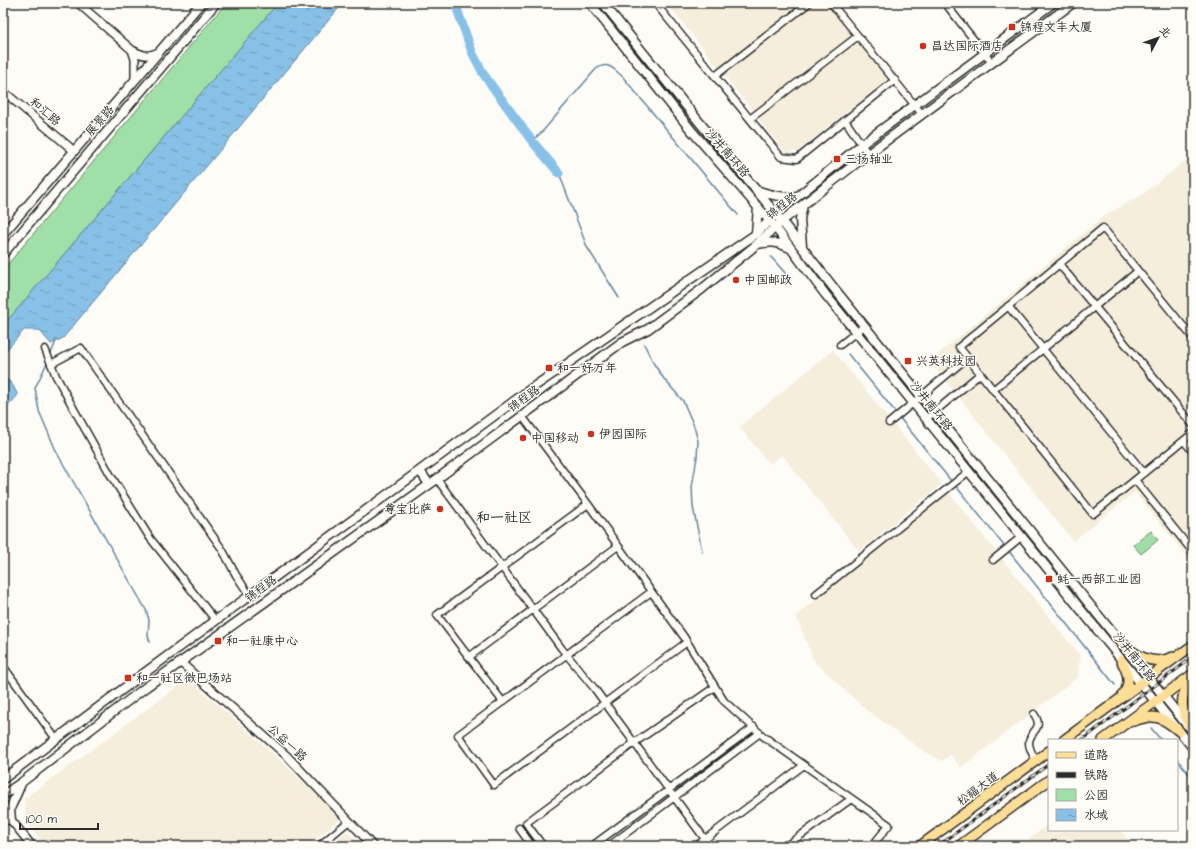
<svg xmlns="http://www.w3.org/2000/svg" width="1196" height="849" font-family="'Architects Daughter','LXGW WenKai TC',sans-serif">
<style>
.built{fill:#f6eedc}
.green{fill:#a0dfa7;stroke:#668569}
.water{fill:url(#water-ripples);stroke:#63859c}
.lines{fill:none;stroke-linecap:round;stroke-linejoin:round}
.stream{stroke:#63859c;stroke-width:1.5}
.river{stroke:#88c1e7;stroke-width:9}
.minor-casing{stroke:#2b2b2b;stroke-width:9}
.tertiary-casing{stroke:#2b2b2b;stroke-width:10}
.secondary-casing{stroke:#2b2b2b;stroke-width:11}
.primary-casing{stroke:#2b2b2b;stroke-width:12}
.minor{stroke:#fdfcf7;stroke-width:6}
.tertiary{stroke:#fdfcf7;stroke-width:7}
.secondary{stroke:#fdfcf7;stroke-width:8}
.primary{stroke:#fdde96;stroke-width:9}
.rail-casing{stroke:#2b2b2b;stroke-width:3}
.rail{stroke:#fdfcf7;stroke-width:1.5;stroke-dasharray:4.5;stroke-linecap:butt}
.poi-dot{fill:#c8321e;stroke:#fdfcf7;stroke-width:1.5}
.labels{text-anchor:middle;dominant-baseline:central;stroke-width:3;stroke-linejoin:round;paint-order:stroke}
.poi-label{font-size:12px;fill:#2b2b2b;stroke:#fdfcf7;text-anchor:start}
.street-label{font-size:12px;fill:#2b2b2b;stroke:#fdfcf7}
.quarter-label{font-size:14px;fill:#2b2b2b;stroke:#fdfcf7}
</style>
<defs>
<pattern id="water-ripples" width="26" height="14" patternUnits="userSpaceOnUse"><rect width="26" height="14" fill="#88c1e7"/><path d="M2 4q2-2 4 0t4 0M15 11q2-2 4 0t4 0" fill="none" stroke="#6f9dbb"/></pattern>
</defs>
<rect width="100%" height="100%" fill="#fdfcf7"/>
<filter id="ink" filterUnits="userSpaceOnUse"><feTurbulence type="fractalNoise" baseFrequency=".025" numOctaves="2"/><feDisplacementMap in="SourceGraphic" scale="8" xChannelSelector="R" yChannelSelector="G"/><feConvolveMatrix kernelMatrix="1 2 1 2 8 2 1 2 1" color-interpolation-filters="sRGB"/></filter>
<g filter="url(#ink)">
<path class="built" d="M667,3H828L888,79L798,151L785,152Z
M1193,155V564L1135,492L1073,541L930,361L1104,216L1143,194Z
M833,350L942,484L859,551L782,455L770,464L739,427Z
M949,493L1080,656L1078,677L961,768L951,755L942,761L919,748L865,709L814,661L796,616Z
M188,679L248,731L309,787L340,819L307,846H46L26,823L24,799Z
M1049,824V830H1120L1133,846H1020Z
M347,831L361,846H330Z"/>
<path class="green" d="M226,3H278L3,326V270Z
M1151,531L1158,540L1141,554L1133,545Z"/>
<path class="water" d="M278,3H343L63,338L51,344L39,330H24L3,354V326Z
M3,375L12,384L18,395L3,412Z"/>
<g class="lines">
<path class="stream" d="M532,141L542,132L596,69C608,61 612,68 622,76L738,215
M559,173L587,247L619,298
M771,257L786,274
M644,344L654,364L664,379L683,401L694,426L698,441L697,457L692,487L693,507L702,551
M848,354L897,414
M50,356L56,341
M48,361L35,388L39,411L57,453L146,610L149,620L148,636L150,642
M899,417L952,482
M955,485L1005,547
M1008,550L1115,685
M1151,728L1161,740
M1177,759L1193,779"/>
<path class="river" d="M455,3L472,52L484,75L532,141L559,173"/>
<defs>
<path id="minor" d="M655,3L781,157L797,159L895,80
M831,3L922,114
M945,3L992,63
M715,76L809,3
M750,119L858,36
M845,120L868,154
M1059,264L1193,425
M1008,306L1144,473
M1193,338L1103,228L959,347L1093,514L1193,433
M840,345L864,326
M45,349L56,376L75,411L110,474L150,538L216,621
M51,364L81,348L222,549L236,575L250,596
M993,390L1138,271
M522,416L588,504L684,637L724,701L763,736L889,825L872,846
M926,419L980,374
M889,423L967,358
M1184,441L1193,452
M437,479L562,649L594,688L710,846
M1135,480L1193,552
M993,560L1021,537
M651,592L458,735L494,785L687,642
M816,594L968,472
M469,657L618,546
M3,666L56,739
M503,702L437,615L588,504
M1034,714C1045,730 1029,730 1029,743C1029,749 1033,755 1036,761
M519,828L532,846
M319,846L349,821
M543,846L526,823L634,743L715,687
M592,846L754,727
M609,846L760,733
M696,846L804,765
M786,846L851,799"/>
<path id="tertiary" d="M78,3L132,50C143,56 147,57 159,52
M132,50L135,59V79
M3,91L73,150
M180,662L287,756L373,846
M3,810L32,846"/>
<path id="secondary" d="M590,3L691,130L775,227L825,294L1193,748
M603,3L700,123L776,214L833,287L1187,725
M756,190C771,195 782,198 798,196
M3,234L201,3
M756,234L758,207
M757,244C772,241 776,242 790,248
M802,246L800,219L803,205
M3,254L216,3
M420,471L429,484
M3,779L139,677L532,388L756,234L776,214L862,144L1053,3
M3,795L22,782L146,687L437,479L622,342L648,329L702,289L756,245L782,221L868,154L1073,3
M3,819L11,820L10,809L21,784"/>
<path id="primary" d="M1119,640C1134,655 1152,667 1173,657
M1121,660C1128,672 1132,684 1122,696
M1134,721C1155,713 1162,717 1179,731
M1191,729C1181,709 1178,697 1192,678
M1064,740L1193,645
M1103,740L1193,674
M920,846L1049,751
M959,846L1049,780"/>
</defs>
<use href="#minor" class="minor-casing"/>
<use href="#tertiary" class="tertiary-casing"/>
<use href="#secondary" class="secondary-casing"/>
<use href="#primary" class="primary-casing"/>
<use href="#minor" class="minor"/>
<use href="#tertiary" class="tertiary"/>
<use href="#secondary" class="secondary"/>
<use href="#primary" class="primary"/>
<defs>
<path id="rail" d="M1082,740L1193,657
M938,846L1049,764"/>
</defs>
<use href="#rail" class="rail-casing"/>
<use href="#rail" class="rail"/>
</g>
</g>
<g class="poi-dot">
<rect x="1008" y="23" width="8" height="8" rx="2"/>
<circle cx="923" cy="46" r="4"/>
<rect x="833" y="155" width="8" height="8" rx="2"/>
<circle cx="736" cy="280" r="4"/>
<rect x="904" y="357" width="8" height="8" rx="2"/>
<rect x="545" y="364" width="8" height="8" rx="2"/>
<circle cx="591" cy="434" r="4"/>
<circle cx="523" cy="438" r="4"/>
<circle cx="440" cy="509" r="4"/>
<rect x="1045" y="575" width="8" height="8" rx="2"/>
<rect x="214" y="637" width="8" height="8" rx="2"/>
<rect x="124" y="674" width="8" height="8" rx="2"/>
</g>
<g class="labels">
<g class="poi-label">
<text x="1020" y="27">锦程文丰大厦</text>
<text x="931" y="46">昌达国际酒店</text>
<text x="845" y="159">三扬轴业</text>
<text x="744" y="280">中国邮政</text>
<text x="916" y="361">兴英科技园</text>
<text x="557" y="368">和一好万年</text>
<text x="599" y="434">伊园国际</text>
<text x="531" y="438">中国移动</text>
<text x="432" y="509" text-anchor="end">尊宝比萨</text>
<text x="1057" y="579">蚝一西部工业园</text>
<text x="226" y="641">和一社康中心</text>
<text x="136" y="678">和一社区微巴场站</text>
</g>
<g class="street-label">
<text transform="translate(45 112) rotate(40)">和汇路</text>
<text transform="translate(100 121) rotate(-49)">展景路</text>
<text transform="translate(727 153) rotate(49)">沙井南环路</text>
<text transform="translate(782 206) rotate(-39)">锦程路</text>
<text transform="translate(524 399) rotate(-36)">锦程路</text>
<text transform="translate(931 406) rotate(51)">沙井南环路</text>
<text transform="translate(261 589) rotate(-36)">锦程路</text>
<text transform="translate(1134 657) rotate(51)">沙井南环路</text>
<text transform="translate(287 743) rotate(43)">公益一路</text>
<text transform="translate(978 789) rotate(-36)">松福大道</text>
</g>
<g class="quarter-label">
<text x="504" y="518">和一社区</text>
</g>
</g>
<rect width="1196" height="849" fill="none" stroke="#fdfcf7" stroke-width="16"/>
<rect x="8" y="8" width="1180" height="833" fill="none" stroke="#2b2b2b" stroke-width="1.5" filter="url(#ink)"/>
<rect x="1048" y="739" width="130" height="92" fill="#fdfcf7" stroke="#a9a8a5"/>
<rect x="1056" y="752" width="20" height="6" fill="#fdde96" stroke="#a9a8a5"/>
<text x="1084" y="759" font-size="12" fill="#2b2b2b">道路</text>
<rect x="1056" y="772" width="20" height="6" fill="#2b2b2b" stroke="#a9a8a5"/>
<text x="1084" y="779" font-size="12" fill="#2b2b2b">铁路</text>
<rect x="1056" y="789" width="20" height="12" fill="#a0dfa7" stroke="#a9a8a5"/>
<text x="1084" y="799" font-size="12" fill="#2b2b2b">公园</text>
<rect x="1056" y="809" width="20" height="12" fill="url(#water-ripples)" stroke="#a9a8a5"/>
<text x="1084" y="819" font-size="12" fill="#2b2b2b">水域</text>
<g transform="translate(1158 38) rotate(49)" stroke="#fdfcf7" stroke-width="3" paint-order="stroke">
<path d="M0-3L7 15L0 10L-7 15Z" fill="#2b2b2b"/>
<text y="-6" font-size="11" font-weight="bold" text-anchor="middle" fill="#2b2b2b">北</text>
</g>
<path d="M20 823v6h78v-6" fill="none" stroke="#2b2b2b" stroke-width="2"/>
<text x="26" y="823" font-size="12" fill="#2b2b2b" stroke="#fdfcf7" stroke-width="3" paint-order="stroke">100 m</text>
</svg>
